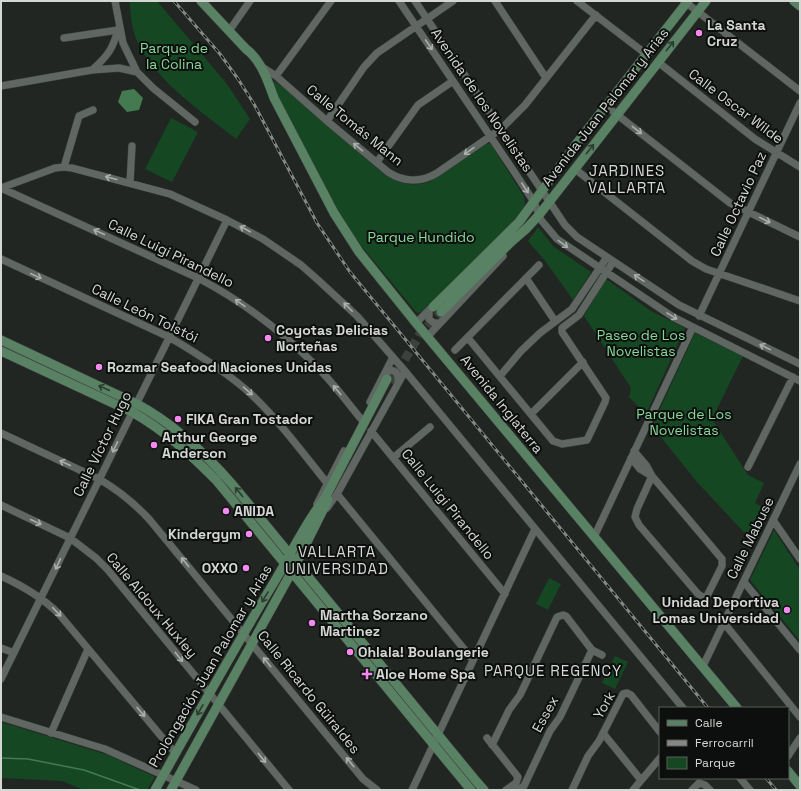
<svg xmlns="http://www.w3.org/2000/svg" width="801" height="791" font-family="'Space Grotesk',sans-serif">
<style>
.green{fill:#164723}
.water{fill:#447a4f}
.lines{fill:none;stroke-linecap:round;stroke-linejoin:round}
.stream{stroke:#447a4f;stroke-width:1.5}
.secondary-tunnel{stroke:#3c413d;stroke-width:9;stroke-dasharray:9 4.5;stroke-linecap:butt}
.street-casing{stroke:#3f433f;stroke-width:8}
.secondary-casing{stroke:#3f433f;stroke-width:10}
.street{stroke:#606661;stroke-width:7}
.secondary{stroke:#598163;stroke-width:9}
.rail-casing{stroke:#858985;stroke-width:3}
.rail{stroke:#0c0f0d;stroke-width:1.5;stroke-dasharray:4.5;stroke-linecap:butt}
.oneway{stroke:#abafac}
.oneway2{stroke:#2b3d2f}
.poi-dot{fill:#f589ef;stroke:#0c0f0d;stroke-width:1.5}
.labels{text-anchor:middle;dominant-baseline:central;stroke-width:4;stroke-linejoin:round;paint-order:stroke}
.poi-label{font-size:14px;font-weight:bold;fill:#d4d7d4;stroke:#0c0f0d;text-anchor:start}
.park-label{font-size:14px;fill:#89d798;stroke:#0c0f0d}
.street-label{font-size:14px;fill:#d4d7d4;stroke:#0c0f0d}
.neighbourhood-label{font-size:15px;letter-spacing:1px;fill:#d4d7d4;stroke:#0c0f0d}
</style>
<rect width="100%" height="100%" fill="#212622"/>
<path class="green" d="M130,1H157L227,84L250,119L236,139C202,112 157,82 138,43C132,30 130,15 130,1Z
M274,81L288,91L379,170C394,182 410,188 429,182L486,144L490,143L523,195C527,203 524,209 519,215L421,312L417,313L358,242L340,215L272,85Z
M171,118L198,132L172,182L145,169Z
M538,227L553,246L591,272L573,300L546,262L528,241Z
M606,279L651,311L685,328L646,414L629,397L631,388L584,316Z
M695,333L743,356L712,419L748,475L764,483L755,503L770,511L753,542L697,482L652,426Z
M774,530L800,570V641L750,580Z
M549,578L561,584L548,610L536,604Z
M615,656L628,662L615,689L602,683Z
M1,722L108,755L155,777L147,790H84L62,781L1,778Z"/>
<path class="water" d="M134,89L143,98L139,110L127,112L118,102L122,91Z"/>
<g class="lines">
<path class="stream" d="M1,758L28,759L84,770L140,790"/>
<path class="secondary-tunnel" d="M391,383L420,334L441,312"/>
<defs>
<path id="street" d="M115,1L123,43L137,72
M399,1L513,170L534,202L541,220L557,239L673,317L800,381
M415,1L565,225L577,237L679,305L800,364
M495,1L546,78
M577,1L646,54
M684,1L800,91
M229,31L250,1
M64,38L118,30
M658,62L755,139L800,167
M259,65L276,76L327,121L388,172C403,182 421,183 437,173L501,129L525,105L596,15
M92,70C109,55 113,48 119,27
M276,76L331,1
M1,86L92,70L119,68L137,72L153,88L195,122
M606,106L730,203L800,237
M327,121L364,67L377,53L453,1
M377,162L418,105L453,81
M64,167L79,116L93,110
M575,169L692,261L706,269L800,301
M130,183L132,146
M1,188L55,168L64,167L72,168L170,194L227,220L263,239L301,265L318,280L357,316L405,371L683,708
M1,188L198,278C242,301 283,332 318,368C334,384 347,402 362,420
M1,259L169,337C198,354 227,372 252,395C280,422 303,453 327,483
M526,278L555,321
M429,310V319L434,323H439
M699,316L800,103
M416,323L436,303
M428,336L503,256
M468,338L553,441L562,444L587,440L605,402L606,398L562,332V328L579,315L613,262
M455,350L539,265
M385,373L391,370L396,372L398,377V383
M500,376L521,351L540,333L572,309L607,257
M370,402L393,357
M531,414L583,362
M371,431L505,594
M1,433L99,479C118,490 134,503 149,519L363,779L377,790
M634,451L646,465L652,476L722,559V566L707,596L704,598L698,594L639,525L635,517L637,509L652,476
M393,458L430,427
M631,458L640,469L650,475
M748,467L793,377
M337,494L473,660
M317,504L344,451
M1,505L70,538L96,558L108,570L289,790
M327,508L337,494L405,371
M773,520L800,559
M594,537L693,327
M1,576C23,586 42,597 59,614L176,754
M744,582L800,650
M724,623L800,717
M1,648L14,653
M703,666L800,464
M1,679L227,220
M1,717L105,749L196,790
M51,733L88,649
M603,733L641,780
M487,738L518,777L516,783L506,790
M492,745L509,710L520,695L557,617L563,615L566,616L592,650L602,655
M788,756L800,738
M740,778L750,790
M412,790L535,529
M517,790L524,786L550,731L560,717L592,650
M572,790L588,756L599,741L623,694L627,693L631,695L660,732
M633,790L660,758
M692,790L699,783L705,785L710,790"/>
<path id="secondary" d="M201,1L246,49C261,60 268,81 274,98L334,213L359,252L416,323L737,708
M794,1L800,6
M433,307L519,222L577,143L688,1
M441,312L512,241L526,229L539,215L706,1
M1,340L137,404C174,424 204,452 232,484L476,781L484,790
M1,351L132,412C164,430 190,454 216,480L471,790
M788,771L800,786
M155,790C195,719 234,648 276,579C292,552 305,523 325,498L387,379
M171,790L296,564L328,500"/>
</defs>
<use href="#street" class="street-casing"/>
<use href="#secondary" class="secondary-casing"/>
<use href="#street" class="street"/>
<use href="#secondary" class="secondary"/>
<defs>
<path id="rail" d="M174,1L220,54L238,79L254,104L317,223L350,272L708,708
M766,778L776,790"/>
</defs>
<use href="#rail" class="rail-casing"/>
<use href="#rail" class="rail"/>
</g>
<defs><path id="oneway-shaft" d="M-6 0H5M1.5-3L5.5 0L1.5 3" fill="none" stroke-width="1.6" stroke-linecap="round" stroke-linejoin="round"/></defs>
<g class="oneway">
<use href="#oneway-shaft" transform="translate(429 45) rotate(56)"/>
<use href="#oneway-shaft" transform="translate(637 130) rotate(38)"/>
<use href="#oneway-shaft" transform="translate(358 147) rotate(-141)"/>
<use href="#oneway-shaft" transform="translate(469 151) rotate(145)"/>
<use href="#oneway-shaft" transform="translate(111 178) rotate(-165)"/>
<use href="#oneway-shaft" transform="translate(525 188) rotate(57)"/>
<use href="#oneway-shaft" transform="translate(765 220) rotate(26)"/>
<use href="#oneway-shaft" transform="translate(245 229) rotate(-152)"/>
<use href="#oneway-shaft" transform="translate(99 232) rotate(-156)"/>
<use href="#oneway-shaft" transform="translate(563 244) rotate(36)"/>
<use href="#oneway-shaft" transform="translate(36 276) rotate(25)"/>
<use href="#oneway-shaft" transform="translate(639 278) rotate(-146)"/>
<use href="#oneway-shaft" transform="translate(240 303) rotate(-145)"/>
<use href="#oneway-shaft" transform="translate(348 307) rotate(-135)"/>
<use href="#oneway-shaft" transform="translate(672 316) rotate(32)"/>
<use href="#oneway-shaft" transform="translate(765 347) rotate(-154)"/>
<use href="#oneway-shaft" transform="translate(337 390) rotate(-130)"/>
<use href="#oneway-shaft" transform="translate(248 391) rotate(41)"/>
<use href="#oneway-shaft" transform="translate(115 447) rotate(116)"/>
<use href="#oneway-shaft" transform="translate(65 463) rotate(-155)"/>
<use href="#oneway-shaft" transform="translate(36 522) rotate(25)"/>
<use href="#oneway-shaft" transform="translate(185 562) rotate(-129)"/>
<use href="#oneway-shaft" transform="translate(58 564) rotate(116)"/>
<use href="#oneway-shaft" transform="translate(57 612) rotate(46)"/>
<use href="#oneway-shaft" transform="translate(179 657) rotate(51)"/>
<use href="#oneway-shaft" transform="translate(267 662) rotate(-129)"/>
<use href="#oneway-shaft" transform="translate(141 712) rotate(50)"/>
<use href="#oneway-shaft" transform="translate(262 758) rotate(51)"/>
<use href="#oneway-shaft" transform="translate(350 762) rotate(-129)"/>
</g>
<g class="oneway2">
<use href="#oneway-shaft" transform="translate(670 46) rotate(-52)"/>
<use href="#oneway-shaft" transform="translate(590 149) rotate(-52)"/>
<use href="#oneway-shaft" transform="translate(104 388) rotate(-155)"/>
<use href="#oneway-shaft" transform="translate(239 492) rotate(-129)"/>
<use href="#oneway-shaft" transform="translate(265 597) rotate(121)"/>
<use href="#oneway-shaft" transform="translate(200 710) rotate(119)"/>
</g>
<g class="poi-dot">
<circle cx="699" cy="33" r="4"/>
<circle cx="268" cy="338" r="4"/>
<circle cx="99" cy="367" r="4"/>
<circle cx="178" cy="419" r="4"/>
<circle cx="154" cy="445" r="4"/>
<circle cx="226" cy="511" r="4"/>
<circle cx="249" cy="534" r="4"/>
<circle cx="246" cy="568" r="4"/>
<circle cx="787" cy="610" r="4"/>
<circle cx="312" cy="623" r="4"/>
<circle cx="350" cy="652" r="4"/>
<path d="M365 668h4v4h4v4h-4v4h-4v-4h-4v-4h4z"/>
</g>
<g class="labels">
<g class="poi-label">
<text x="707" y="25">La Santa<tspan x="707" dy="16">Cruz</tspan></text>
<text x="276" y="330">Coyotas Delicias<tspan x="276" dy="16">Norteñas</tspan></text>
<text x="107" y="367">Rozmar Seafood Naciones Unidas</text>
<text x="186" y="419">FIKA Gran Tostador</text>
<text x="162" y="437">Arthur George<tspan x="162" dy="16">Anderson</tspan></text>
<text x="234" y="511">ANIDA</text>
<text x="241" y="534" text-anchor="end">Kindergym</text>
<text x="238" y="568" text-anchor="end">OXXO</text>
<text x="779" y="602" text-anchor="end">Unidad Deportiva<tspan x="779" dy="16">Lomas Universidad</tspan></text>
<text x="320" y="615">Martha Sorzano<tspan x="320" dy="16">Martinez</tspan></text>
<text x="358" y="652">Ohlala! Boulangerie</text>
<text x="376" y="674">Aloe Home Spa</text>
</g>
<g class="park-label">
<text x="174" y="48">Parque de<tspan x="174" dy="16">la Colina</tspan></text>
<text x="421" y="237">Parque Hundido</text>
<text x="641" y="335">Paseo de Los<tspan x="641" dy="16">Novelistas</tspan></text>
<text x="684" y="414">Parque de Los<tspan x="684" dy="16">Novelistas</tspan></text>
</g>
<g class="street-label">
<text transform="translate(482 100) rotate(56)">Avenida de los Novelistas</text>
<text transform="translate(736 106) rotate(37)">Calle Oscar Wilde</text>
<text transform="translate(605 107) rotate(-52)">Avenida Juan Palomar y Arias</text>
<text transform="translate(355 125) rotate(39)">Calle Tomás Mann</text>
<text transform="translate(738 204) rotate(-65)">Calle Octavio Paz</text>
<text transform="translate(171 253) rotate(26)">Calle Luigi Pirandello</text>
<text transform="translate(145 313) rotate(26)">Calle León Tolstói</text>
<text transform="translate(502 404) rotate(51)">Avenida Inglaterra</text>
<text transform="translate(102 444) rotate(-64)">Calle Víctor Hugo</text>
<text transform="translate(448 504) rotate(51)">Calle Luigi Pirandello</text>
<text transform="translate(750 538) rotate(-64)">Calle Mabuse</text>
<text transform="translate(152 605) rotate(50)">Calle Aldoux Huxley</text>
<text transform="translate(210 666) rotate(-60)">Prolongación Juan Palomar y Arias</text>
<text transform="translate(309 692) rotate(51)">Calle Ricardo Güiraldes</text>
<text transform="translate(604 705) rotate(-60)">York</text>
<text transform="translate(545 714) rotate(-61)">Essex</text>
</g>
<g class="neighbourhood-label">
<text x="627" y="170">JARDINES<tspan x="627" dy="17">VALLARTA</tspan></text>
<text x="337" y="551">VALLARTA<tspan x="337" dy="17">UNIVERSIDAD</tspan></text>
<text x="553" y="670">PARQUE REGENCY</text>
</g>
</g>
<rect width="801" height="791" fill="none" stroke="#d4d7d4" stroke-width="4"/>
<rect x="659" y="707" width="130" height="72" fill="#0c0f0d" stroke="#5c5f5d"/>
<rect x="667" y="720" width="20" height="6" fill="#598163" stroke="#5c5f5d"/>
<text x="695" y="727" font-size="12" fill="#d4d7d4">Calle</text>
<rect x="667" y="740" width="20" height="6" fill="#858985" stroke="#5c5f5d"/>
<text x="695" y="747" font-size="12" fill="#d4d7d4">Ferrocarril</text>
<rect x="667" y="757" width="20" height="12" fill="#164723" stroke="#5c5f5d"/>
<text x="695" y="767" font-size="12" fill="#d4d7d4">Parque</text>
</svg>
